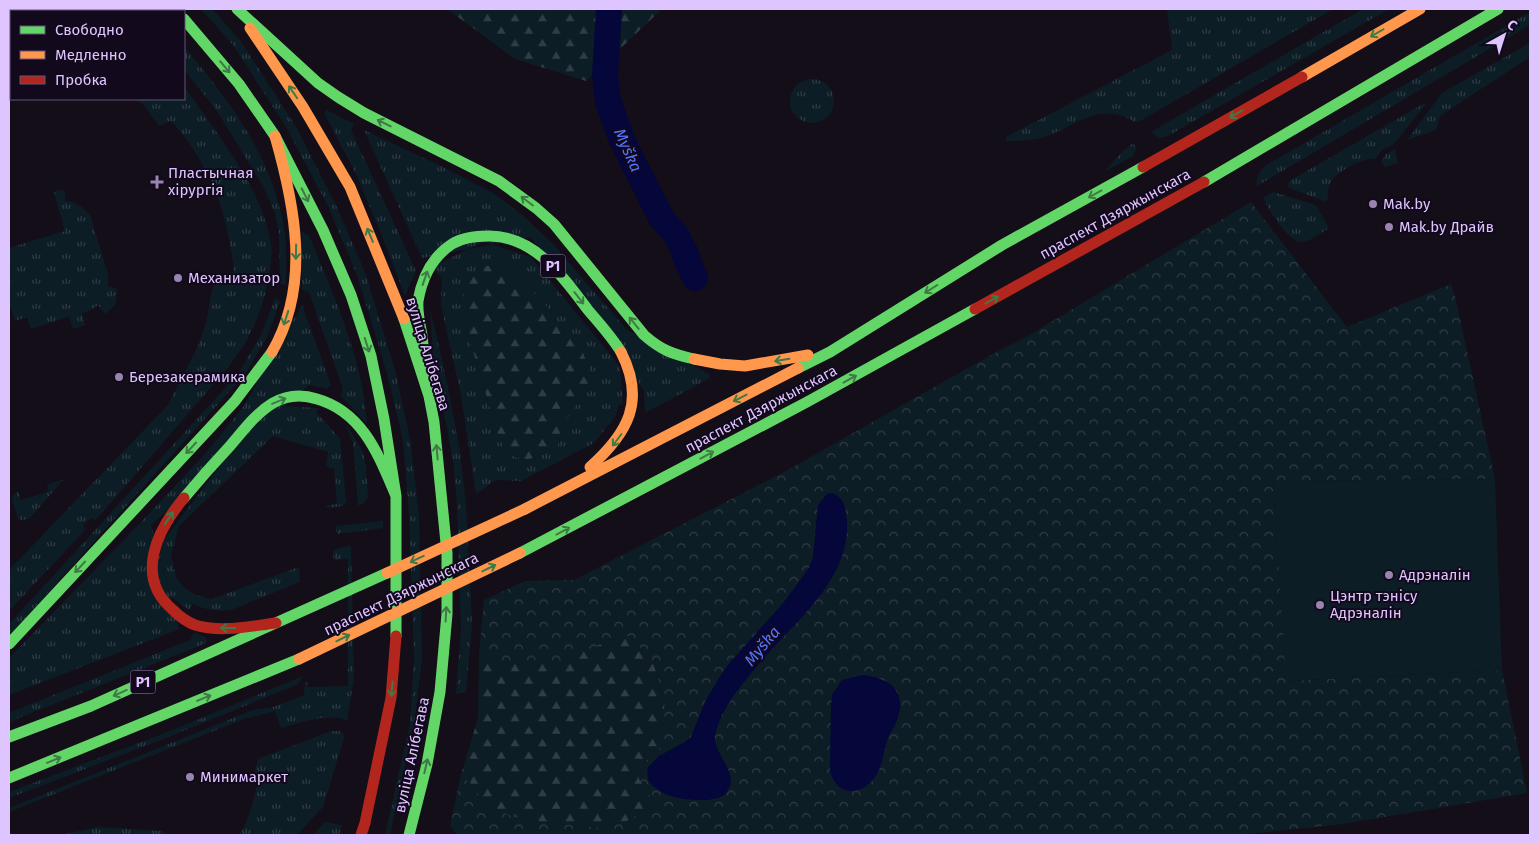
<svg xmlns="http://www.w3.org/2000/svg" width="1539" height="844" font-family="'Fira Sans',sans-serif">
<style>
.grass{fill:url(#grass-tufts);fill-rule:evenodd}
.forest{fill:url(#forest-firs)}
.park{fill:url(#park-crowns)}
.pitch{fill:#0d1d26}
.water{fill:#050639}
.lines{fill:none;stroke-linecap:round;stroke-linejoin:round}
.river{stroke:#050639;stroke-width:26}
.fast{stroke:#63d668;stroke-width:11}
.slow{stroke:#ff974d;stroke-width:11}
.jam{stroke:#b3261e;stroke-width:11}
.slow-bridge{stroke:#ff974d;stroke-width:11}
.oneway{stroke:#3f7a46}
.poi-dot{fill:#9885ae;stroke:#13091d;stroke-width:2}
.labels{text-anchor:middle;dominant-baseline:central;stroke-width:4;stroke-linejoin:round;paint-order:stroke}
.shield{fill:#13091d;stroke:#a28dbb;stroke-width:1}
.shield-label{font-size:14px;font-weight:bold;fill:#dfc5ff}
.poi-label{font-size:15px;fill:#dfc5ff;stroke:#13091d;text-anchor:start}
.street-label{font-size:15px;fill:#dfc5ff;stroke:#13091d}
.water-label{font-size:16px;font-style:italic;fill:#5376ff;stroke:#13091d}
</style>
<defs>
<pattern id="grass-tufts" width="24" height="20" patternUnits="userSpaceOnUse" patternTransform="scale(1.25)"><rect width="24" height="20" fill="#0d1d26"/><path d="M3 7l-1-3M5 7V3M7 7l1-3M15 17l-1-3M17 17v-4M19 17l1-3" fill="none" stroke="#303c47"/></pattern>
<pattern id="forest-firs" width="22" height="20" patternUnits="userSpaceOnUse" patternTransform="scale(1.25)"><rect width="22" height="20" fill="#0d1d26"/><path d="M5 1l3.5 6h-7zM16 11l3.5 6h-7z" fill="#303c47"/></pattern>
<pattern id="park-crowns" width="20" height="18" patternUnits="userSpaceOnUse" patternTransform="scale(1.25)"><rect width="20" height="18" fill="#0d1d26"/><path d="M2 6a3 3 0 1 1 6 0M12 15a3 3 0 1 1 6 0" fill="none" stroke="#303c47"/></pattern>
</defs>
<rect width="100%" height="100%" fill="#130e18"/>
<path class="grass" d="M201,9H212L240,40L295,125L335,203L365,272L395,370L410,439L419,515L422,659L414,724L390,835H385L410,723L414,659L409,515L403,440L387,373L357,275L328,206L286,127L233,45Z
M1167,9H1333L1140,121L1135,122C1101,101 1078,124 1048,136C1034,141 1020,141 1006,141V137L1172,50Z
M1363,9H1389L1168,136L1159,138L1151,132Z
M1530,12V25L1257,186C1256,177 1259,173 1265,166Z
M1530,43V57L1440,116L1436,130L1407,140L1442,93Z
M184,47C232,103 275,161 285,235C287,251 286,269 286,285L280,284L279,234L275,213L263,186L215,108L184,70Z
M790 101a22 22 0 1 1 44 0a22 22 0 1 1-44 0Z
M184,87C198,105 211,124 224,143C245,174 265,206 271,245C273,255 270,266 269,275C263,312 249,342 225,371L95,521L91,518L83,525L85,530L9,611V570L168,405L198,346L206,323L212,289L220,275L234,272C228,213 211,165 171,121L159,126L143,104L134,99H184Z
M1425,103L1426,104L1393,145L1383,149L1375,159C1364,157 1336,172 1331,182C1327,188 1329,194 1327,201H1324L1289,188L1288,184L1289,181Z
M327,110L354,124L351,130L416,271L405,296L383,238L356,174L324,113Z
M364,130L443,167L493,193L521,214L553,244L627,330L709,374L710,378L645,413L644,390L531,237L422,258Z
M1133,143L1137,148L1132,157L1105,171L1123,151Z
M1395,149L1398,163L1385,167L1381,162L1386,154Z
M58,190L65,191V201L72,202L82,207L90,215L108,274V286L117,289L116,304L105,314L98,305L91,310L82,313L85,325L73,329L69,317L31,329L27,317L15,321L9,301V248L65,231L54,192Z
M1273,192L1316,205L1329,228C1321,233 1310,242 1300,242C1288,241 1267,208 1263,197Z
M302,233L309,235C333,295 363,358 367,424L340,395L343,389L309,292L302,290Z
M484,242L531,257L620,367L623,405L619,404L615,417L594,443L521,481L496,480L476,494L461,395L441,306L442,278L435,271L439,263ZM543,301L557,322L574,406L565,422L557,446L507,454L498,435L462,314Z
M275,298L280,301L267,337L246,373L9,636V624L238,374L262,333Z
M302,305L331,385L327,389L309,385L151,525L179,628L177,630L9,695V658L144,519L206,453L243,407Z
M430,309L447,382L460,452L466,505L472,625L466,692L456,694L461,629L457,505L453,460L433,356Z
M285,406L318,408L317,413L340,439L346,501L343,506L327,508L326,506L337,503L334,468H329L326,465L328,452L273,436L179,526L171,555L176,577L184,588L196,595L211,599L299,567L300,582L231,610C217,612 206,610 193,604L189,610L171,597L160,556L163,541L223,462Z
M345,422L363,452L366,467L368,497L365,502L358,506L353,443Z
M64,479L29,519L20,520L17,516L12,498L15,493L18,492L21,500L49,492L47,485Z
M383,521V528L337,534L336,526Z
M351,546L354,679L347,720C324,713 304,722 281,728L275,711L244,719L9,812V808L253,710L273,707L304,695L305,683L308,682V687L348,686V559L336,560L333,557V552L335,549Z
M194,632L205,637L207,641L204,644L9,722V713L190,640Z
M303,676L298,684L166,738L9,798V792L165,733Z
M331,731H339L345,735L323,807L297,835H239C251,818 254,797 259,776L254,774L258,759Z
M325,822L342,825L339,835H313Z
M99,827L162,831L168,835H60Z"/>
<path class="forest" d="M447,9H662L586,81L515,59Z
M484,266H504L543,301L557,322L583,353L589,369L588,388L565,422L557,446L526,461L507,454L498,435L462,314C462,287 464,284 484,266Z
M629,636L653,661L665,703L659,752L644,762L639,778L653,801L646,809L627,821L600,828L523,820L483,805C477,793 474,781 460,778L478,718L479,654L508,663L606,642Z"/>
<path class="park" d="M1251,202L1347,327L1451,284L1455,296L1495,479L1273,481L1287,681L1502,670L1527,793L1343,824L1238,835H457L450,826L460,778C474,781 477,793 483,805L523,820L600,828L627,821L646,809L653,801L639,779L644,762L659,752L665,703L653,661L629,636L606,642L561,661L508,663L479,654L484,600L525,581L574,580L784,472L991,355L1026,337Z"/>
<path class="pitch" d="M1495,479L1502,670L1286,681L1273,481Z"/>
<path class="water" d="M664,218C669,221 671,225 675,229C679,232 685,233 689,237C698,244 704,258 698,268L701,275L691,281C687,273 682,276 677,269C672,261 673,253 670,245C667,235 658,232 660,220Z
M832,493C841,496 845,504 846,513C855,569 807,611 773,648C759,663 746,679 734,695C726,707 717,722 715,736C713,755 742,774 726,793C718,804 679,800 668,795C663,793 656,789 652,785C647,780 647,774 648,767L659,756L685,742L691,737L705,702L719,678L728,665L784,602L809,568L813,557L818,505L827,494Z
M863,675C889,678 908,691 897,720C895,726 891,731 888,737C884,749 883,763 877,774C863,797 836,798 830,770L831,707L832,695L842,680Z"/>
<g class="lines">
<path class="river" d="M609,9L605,76L608,101L622,140L631,158L662,219L677,236L695,278"/>
<path class="fast" d="M237,9L318,83L338,97L364,113L499,181L536,208L554,224L644,335C661,350 672,354 694,359
M184,19L239,84L275,136L323,230L351,295L371,356L384,419L396,496V636
M1204,182L1498,9
M404,319L429,396L434,422L447,553V614L440,692L427,764L409,835
M798,368L830,352L1002,245L1143,167
M429,396C426,376 424,356 422,335C420,325 417,312 418,301C422,278 432,257 452,244C463,237 476,236 489,236C535,236 563,277 588,310C599,323 612,337 621,352
M184,498C199,480 214,463 230,446C243,431 255,414 273,403C287,395 302,394 317,399C363,412 379,456 396,496
M520,553L807,402L975,309
M9,644L235,401L272,352
M9,737L91,706L387,573
M9,778L299,659"/>
<path class="slow" d="M250,28L303,107L350,187L404,319
M1302,77L1420,9
M272,352C311,285 295,206 275,136
M694,359L720,364L745,366L808,355
M590,467C628,433 646,401 621,352
M525,509L798,368"/>
<path class="jam" d="M1143,167L1302,77
M975,309L1204,182
M184,498C157,530 134,577 173,610C179,616 187,622 195,625C221,633 250,626 276,623
M361,835L365,823L391,698L396,636"/>
<path class="slow-bridge" d="M387,573L525,509
M299,659L520,553"/>
</g>
<defs><path id="oneway-shaft" d="M-6 0H5M1.5-3L5.5 0L1.5 3" fill="none" stroke-width="1.6" stroke-linecap="round" stroke-linejoin="round" transform="scale(1.25)"/></defs>
<g class="oneway">
<use href="#oneway-shaft" transform="translate(1377 33) rotate(150)"/>
<use href="#oneway-shaft" transform="translate(225 67) rotate(50)"/>
<use href="#oneway-shaft" transform="translate(293 92) rotate(-124)"/>
<use href="#oneway-shaft" transform="translate(1236 114) rotate(150)"/>
<use href="#oneway-shaft" transform="translate(384 123) rotate(-154)"/>
<use href="#oneway-shaft" transform="translate(1095 194) rotate(151)"/>
<use href="#oneway-shaft" transform="translate(305 195) rotate(63)"/>
<use href="#oneway-shaft" transform="translate(527 201) rotate(-143)"/>
<use href="#oneway-shaft" transform="translate(370 235) rotate(-113)"/>
<use href="#oneway-shaft" transform="translate(296 252) rotate(91)"/>
<use href="#oneway-shaft" transform="translate(425 278) rotate(-71)"/>
<use href="#oneway-shaft" transform="translate(931 289) rotate(148)"/>
<use href="#oneway-shaft" transform="translate(579 298) rotate(52)"/>
<use href="#oneway-shaft" transform="translate(992 300) rotate(-29)"/>
<use href="#oneway-shaft" transform="translate(286 318) rotate(108)"/>
<use href="#oneway-shaft" transform="translate(634 323) rotate(-129)"/>
<use href="#oneway-shaft" transform="translate(367 345) rotate(72)"/>
<use href="#oneway-shaft" transform="translate(782 360) rotate(171)"/>
<use href="#oneway-shaft" transform="translate(850 379) rotate(-29)"/>
<use href="#oneway-shaft" transform="translate(740 398) rotate(153)"/>
<use href="#oneway-shaft" transform="translate(279 401) rotate(-22)"/>
<use href="#oneway-shaft" transform="translate(617 440) rotate(127)"/>
<use href="#oneway-shaft" transform="translate(191 448) rotate(133)"/>
<use href="#oneway-shaft" transform="translate(437 452) rotate(-95)"/>
<use href="#oneway-shaft" transform="translate(707 455) rotate(-28)"/>
<use href="#oneway-shaft" transform="translate(169 518) rotate(-56)"/>
<use href="#oneway-shaft" transform="translate(563 531) rotate(-28)"/>
<use href="#oneway-shaft" transform="translate(417 559) rotate(155)"/>
<use href="#oneway-shaft" transform="translate(80 567) rotate(133)"/>
<use href="#oneway-shaft" transform="translate(489 568) rotate(-26)"/>
<use href="#oneway-shaft" transform="translate(446 614) rotate(-87)"/>
<use href="#oneway-shaft" transform="translate(228 628) rotate(180)"/>
<use href="#oneway-shaft" transform="translate(343 638) rotate(-26)"/>
<use href="#oneway-shaft" transform="translate(392 689) rotate(95)"/>
<use href="#oneway-shaft" transform="translate(120 693) rotate(156)"/>
<use href="#oneway-shaft" transform="translate(204 698) rotate(-22)"/>
<use href="#oneway-shaft" transform="translate(54 760) rotate(-22)"/>
<use href="#oneway-shaft" transform="translate(426 766) rotate(-77)"/>
</g>
<g class="poi-dot">
<path d="M154.5 174.5h5v5h5v5h-5v5h-5v-5h-5v-5h5z"/>
<circle cx="1373" cy="204" r="5"/>
<circle cx="1389" cy="227" r="5"/>
<circle cx="178" cy="278" r="5"/>
<circle cx="119" cy="377" r="5"/>
<circle cx="1389" cy="575" r="5"/>
<circle cx="1320" cy="605" r="5"/>
<circle cx="190" cy="777" r="5"/>
</g>
<g class="labels">
<g class="shield">
<rect x="540.5" y="254.5" width="25" height="23" rx="4"/>
<rect x="130.5" y="670.5" width="25" height="23" rx="4"/>
</g>
<g class="shield-label">
<text x="553" y="266">Р1</text>
<text x="143" y="682">Р1</text>
</g>
<g class="poi-label">
<text x="168" y="173">Пластычная<tspan x="168" dy="17">хірургія</tspan></text>
<text x="1383" y="204">Mak.by</text>
<text x="1399" y="227">Маk.by Драйв</text>
<text x="188" y="278">Механизатор</text>
<text x="129" y="377">Березакерамика</text>
<text x="1399" y="575">Адрэналін</text>
<text x="1330" y="596">Цэнтр тэнісу<tspan x="1330" dy="17">Адрэналін</tspan></text>
<text x="200" y="777">Минимаркет</text>
</g>
<g class="street-label">
<text transform="translate(1115 214) rotate(-29)">праспект Дзяржынскага</text>
<text transform="translate(428 354) rotate(73)">вуліца Алібегава</text>
<text transform="translate(761 409) rotate(-28)">праспект Дзяржынскага</text>
<text transform="translate(401 594) rotate(-26)">праспект Дзяржынскага</text>
<text transform="translate(412 755) rotate(-78)">вуліца Алібегава</text>
</g>
<g class="water-label">
<text transform="translate(628 150) rotate(66)">Муška</text>
<text transform="translate(762 646) rotate(-50)">Муška</text>
</g>
</g>
<rect width="1539" height="844" fill="none" stroke="#dfc5ff" stroke-width="20"/>
<rect x="10" y="10" width="175" height="90" fill="#13091d" stroke="#655477"/>
<rect x="20" y="26" width="25" height="8" fill="#63d668" stroke="#655477"/>
<text x="55" y="35" font-size="15" fill="#dfc5ff">Свободно</text>
<rect x="20" y="51" width="25" height="8" fill="#ff974d" stroke="#655477"/>
<text x="55" y="60" font-size="15" fill="#dfc5ff">Медленно</text>
<rect x="20" y="76" width="25" height="8" fill="#b3261e" stroke="#655477"/>
<text x="55" y="85" font-size="15" fill="#dfc5ff">Пробка</text>
<g transform="translate(1504 35) rotate(39)" stroke="#13091d" stroke-width="4" paint-order="stroke">
<path d="M0-4L9 19L0 12L-9 19Z" fill="#dfc5ff"/>
<text y="-8" font-size="14" font-weight="bold" text-anchor="middle" fill="#dfc5ff">С</text>
</g>
</svg>
